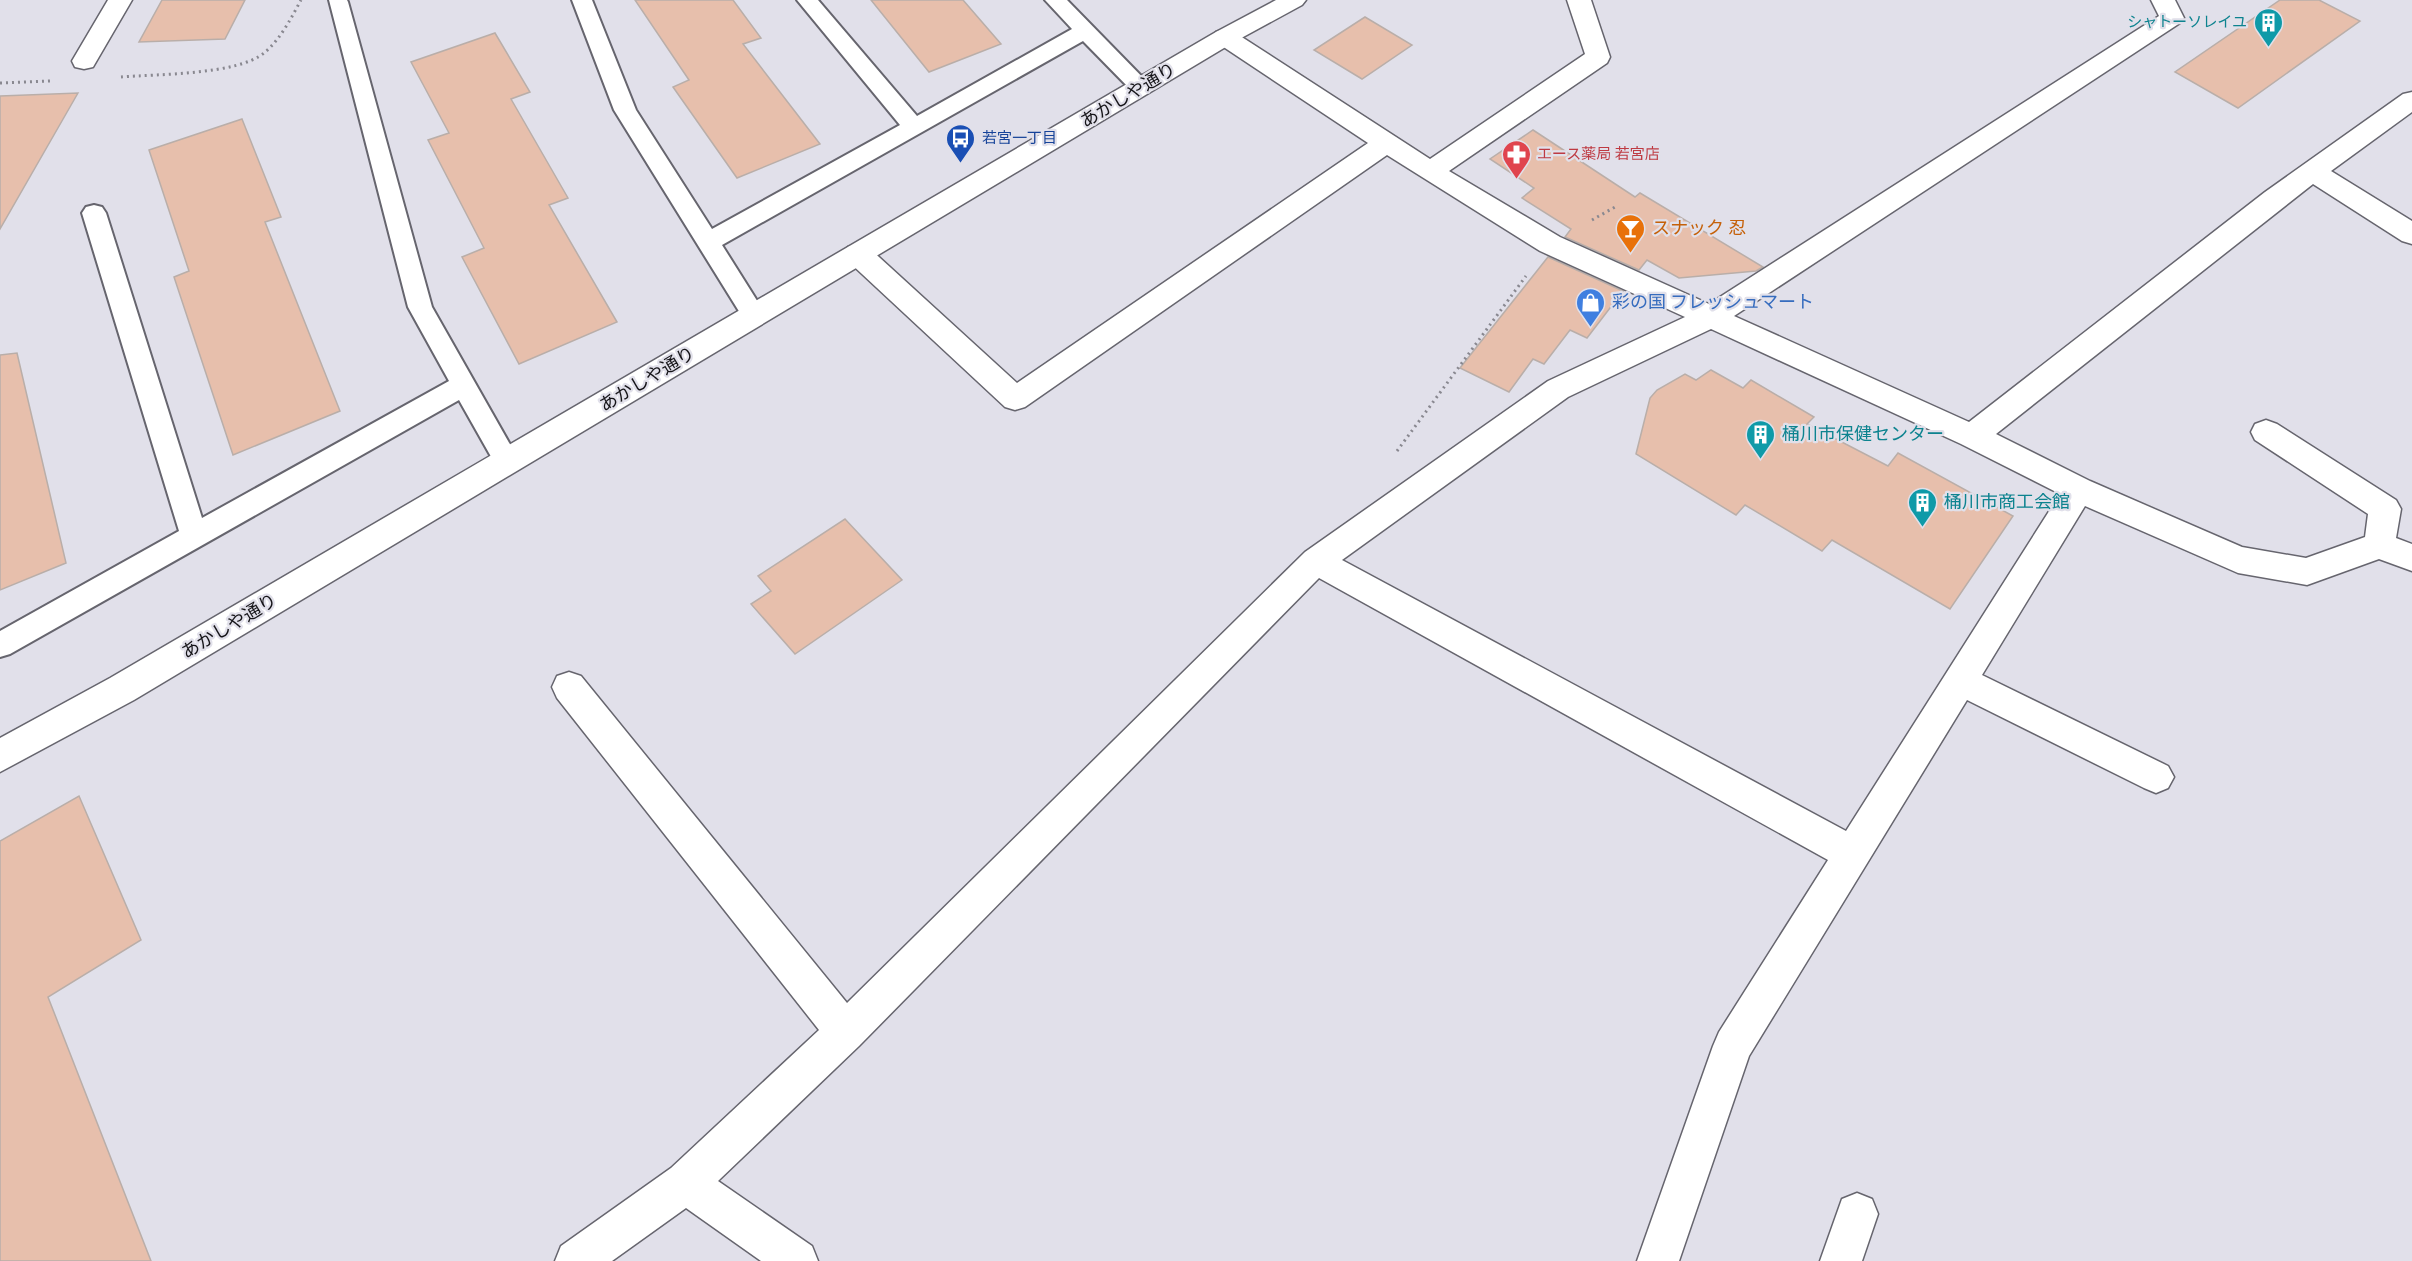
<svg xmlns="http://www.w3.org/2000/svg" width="2412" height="1261" font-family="'Zilla Slab','Noto Sans JP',serif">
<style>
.building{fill:#e7bfac;stroke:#b9aea9;stroke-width:1.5}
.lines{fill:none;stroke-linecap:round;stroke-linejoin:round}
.lane-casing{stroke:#66656e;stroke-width:4}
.street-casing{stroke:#66656e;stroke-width:3}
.secondary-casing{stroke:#66656e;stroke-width:3}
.path{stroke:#898890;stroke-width:3;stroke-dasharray:2 4;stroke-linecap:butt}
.lane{fill:#fff;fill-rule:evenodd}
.street{fill:#fff;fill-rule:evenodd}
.secondary{fill:#fff;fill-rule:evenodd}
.labels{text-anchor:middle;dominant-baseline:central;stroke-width:4.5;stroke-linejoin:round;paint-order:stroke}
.far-culture-label{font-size:15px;fill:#0d838f;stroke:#e1e0ea;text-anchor:end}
.far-transit-label{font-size:15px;fill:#164399;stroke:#e1e0ea;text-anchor:start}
.far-health-label{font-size:15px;fill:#be3a42;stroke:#e1e0ea;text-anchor:start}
.street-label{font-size:18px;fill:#151418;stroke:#e1e0ea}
.food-label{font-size:18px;fill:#c56008;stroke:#e1e0ea;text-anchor:start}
.shop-label{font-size:18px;fill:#366cbe;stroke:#e1e0ea;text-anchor:start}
.culture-label{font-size:18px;fill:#0d838f;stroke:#e1e0ea;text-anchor:start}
</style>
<rect width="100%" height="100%" fill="#e1e0ea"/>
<path class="building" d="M162,0H245L225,39L139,42Z
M635,0H733L761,38L743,44L820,144L737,178L673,87L689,80Z
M871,0H963L1001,44L929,72Z
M2280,0H2319L2360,21L2238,108L2175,72Z
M1365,17L1412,45L1362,79L1314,50Z
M495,33L530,92L511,99L568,198L549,205L617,322L519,364L462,257L484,248L428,140L449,133L411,62Z
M78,93L0,229V96Z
M242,119L281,217L265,222L340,411L233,455L174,277L189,271L149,150Z
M1533,130L1635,197L1640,193L1763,267L1756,271L1679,278L1647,260L1639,270L1565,237L1571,229L1522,198L1534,188L1490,159Z
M1548,257L1623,291L1587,338L1570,330L1544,364L1533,359L1509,392L1460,368Z
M17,353L66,563L0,590V355Z
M1711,370L1743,388L1751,380L1814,417L1807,424L1888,466L1898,453L2013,516L1950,609L1832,540L1822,551L1745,505L1736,515L1636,454L1650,398L1657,390L1685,374L1696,380Z
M845,519L902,580L795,654L751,604L771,591L758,576Z
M79,796L141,940L48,997L151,1261H0V841Z"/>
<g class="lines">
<defs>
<path id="lane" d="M329,0H347L348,2L432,307L520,462L516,469L507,472L498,469L459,400L10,654L0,657V631L179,531L82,213L86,207L94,205L102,207L106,213L202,518L449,381L408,307Z
M572,0H592L636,110L712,229L900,125L797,0H818L917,116L1072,29L1045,0H1067L1152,87L1149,92L1141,94L1133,92L1083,41L722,245L766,315L763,321L754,324L745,321L614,110Z"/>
<path id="street" d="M108,0H132L93,67L84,69L75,67L72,61Z
M1567,0H1591L1610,57L1607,63L1449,171L1560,237L1709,304L2159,16L2151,0H2175L2184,18L2180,23L1734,316L1969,422L2265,192L2403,94L2412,92V112L2331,171L2412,221V244L2402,241L2313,184L1996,434L2090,481L2242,547L2306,558L2365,537L2368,514L2255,440L2251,432L2255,424L2266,420L2277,424L2396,500L2401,509L2396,538L2412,544V571L2379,559L2307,585L2238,573L2085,506L1982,675L2168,766L2174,777L2168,788L2156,793L2144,788L1967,700L1749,1056L1679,1261H1637L1713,1046L1719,1032L1828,860L1319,578L859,1046L718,1181L812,1246L818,1261H761L686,1208L612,1261H555L561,1246L671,1168L819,1030L557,698L552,687L557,676L569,672L581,676L847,1003L1305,552L1548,381L1685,317L1540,251L1387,155L1025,407L1015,410L1005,407L848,261L844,254L848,247L858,244L868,247L1017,383L1368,143L1216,42L1213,37L1216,32L1225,29L1234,32L1430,159L1585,54ZM1711,329L1961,444L2060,494L1846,831L1342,560L1568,397Z
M1857,1193L1872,1199L1878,1214L1862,1261H1820L1842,1199Z"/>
<path id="secondary" d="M1276,0H1306L1302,5L1234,42L134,700L0,772V738L110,678L1216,32Z"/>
</defs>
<use href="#lane" class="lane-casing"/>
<use href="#street" class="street-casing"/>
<use href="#secondary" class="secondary-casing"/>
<path class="path" d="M121,77C157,74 237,75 264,53C281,39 291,18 301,0
M0,83L50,81
M1592,220L1615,207
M1397,451L1526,276"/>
<use href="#lane" class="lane"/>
<use href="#street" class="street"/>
<use href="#secondary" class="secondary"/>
</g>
<defs>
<symbol id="building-pin" viewBox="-11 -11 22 30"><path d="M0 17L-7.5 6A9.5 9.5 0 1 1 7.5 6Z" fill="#0f9aa8" stroke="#e1e0ea"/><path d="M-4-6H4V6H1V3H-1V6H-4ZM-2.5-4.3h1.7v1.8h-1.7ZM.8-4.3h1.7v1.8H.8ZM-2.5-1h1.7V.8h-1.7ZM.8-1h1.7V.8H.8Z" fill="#fff"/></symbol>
<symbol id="bus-pin" viewBox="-11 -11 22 30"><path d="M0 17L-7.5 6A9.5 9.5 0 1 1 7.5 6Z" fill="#1a4fb4" stroke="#e1e0ea"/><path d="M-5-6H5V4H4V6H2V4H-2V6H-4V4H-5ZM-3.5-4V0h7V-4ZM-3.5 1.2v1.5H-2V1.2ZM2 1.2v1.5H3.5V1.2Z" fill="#fff"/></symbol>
<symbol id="pharmacy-pin" viewBox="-11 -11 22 30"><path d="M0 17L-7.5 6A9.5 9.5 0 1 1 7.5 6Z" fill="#e0444e" stroke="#e1e0ea"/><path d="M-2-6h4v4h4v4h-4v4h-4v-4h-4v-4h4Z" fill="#fff"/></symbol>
<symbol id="bar-pin" viewBox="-11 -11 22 30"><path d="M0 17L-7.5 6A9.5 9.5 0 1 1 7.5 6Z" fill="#e8710a" stroke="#e1e0ea"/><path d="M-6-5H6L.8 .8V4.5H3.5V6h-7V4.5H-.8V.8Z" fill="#fff"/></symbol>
<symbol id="shop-pin" viewBox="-11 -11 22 30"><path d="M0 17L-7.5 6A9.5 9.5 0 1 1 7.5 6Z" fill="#3f7fe0" stroke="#e1e0ea"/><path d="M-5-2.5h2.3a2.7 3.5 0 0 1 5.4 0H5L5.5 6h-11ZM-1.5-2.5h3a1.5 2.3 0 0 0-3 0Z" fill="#fff"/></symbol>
</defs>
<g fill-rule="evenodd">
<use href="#building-pin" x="2252" y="6" width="33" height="45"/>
<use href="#bus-pin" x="944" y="122" width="33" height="45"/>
<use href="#pharmacy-pin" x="1500" y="138" width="33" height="45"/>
<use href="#bar-pin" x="1614" y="212" width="33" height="45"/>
<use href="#shop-pin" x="1574" y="286" width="33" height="45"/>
<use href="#building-pin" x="1744" y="418" width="33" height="45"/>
<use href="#building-pin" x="1906" y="486" width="33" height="45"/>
</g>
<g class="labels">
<g class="far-culture-label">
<text x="2247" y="22">シャトーソレイユ</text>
</g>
<g class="far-transit-label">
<text x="982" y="138">若宮一丁目</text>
</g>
<g class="far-health-label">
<text x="1537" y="154">エース薬局 若宮店</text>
</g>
<g class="street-label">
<text transform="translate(1128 95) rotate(-31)">あかしや通り</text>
<text transform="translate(647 379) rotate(-31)">あかしや通り</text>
<text transform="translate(229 626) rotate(-31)">あかしや通り</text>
</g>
<g class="food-label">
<text x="1652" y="228">スナック 忍</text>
</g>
<g class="shop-label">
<text x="1612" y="302">彩の国 フレッシュマート</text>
</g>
<g class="culture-label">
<text x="1782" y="434">桶川市保健センター</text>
<text x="1944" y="502">桶川市商工会館</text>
</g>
</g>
</svg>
